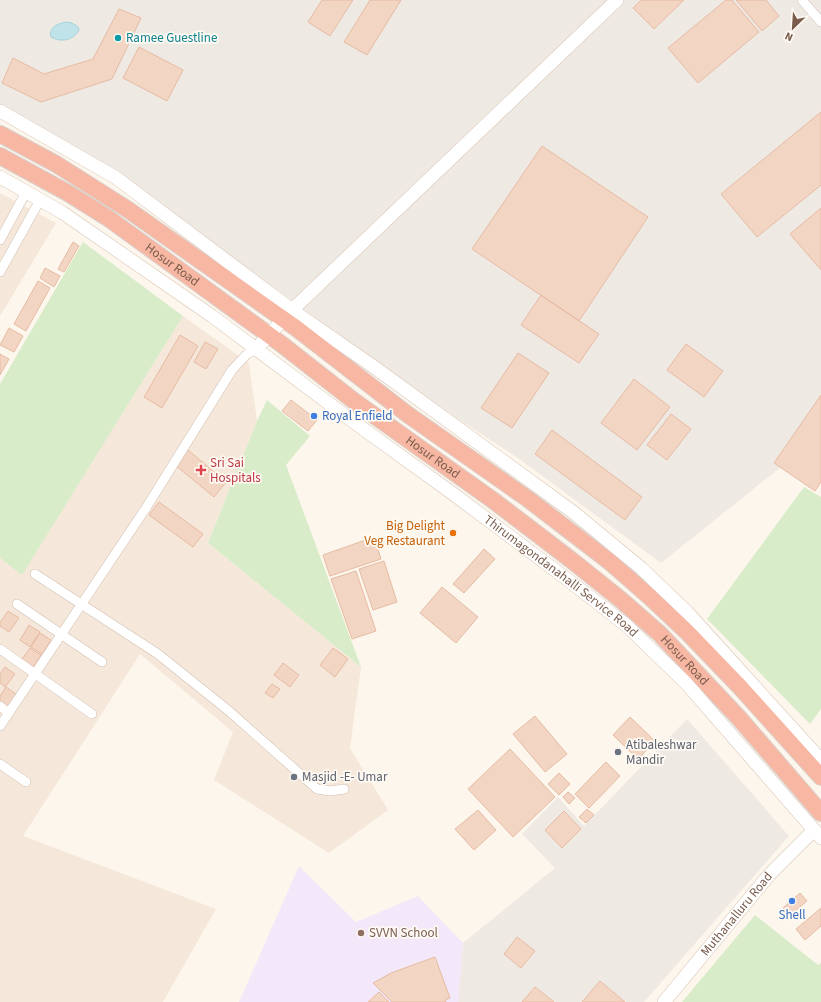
<svg xmlns="http://www.w3.org/2000/svg" width="821" height="1002" font-family="'Source Sans 3',sans-serif">
<style>
.residential{fill:#f5e8da}
.industrial{fill:#efe9e4}
.education{fill:#f3e8fa}
.green{fill:#d8ecc9}
.water{fill:#bfe3e8;stroke:#a5d3da}
.building{fill:#f3d5c3;stroke:#e6bba3}
.lines{fill:none;stroke-linecap:round;stroke-linejoin:round}
.street-casing{stroke:#d1beb0;stroke-width:10}
.secondary-casing{stroke:#d6c0b0;stroke-width:14}
.highway-casing{stroke:#dad1cd;stroke-width:18}
.street{stroke:#fff;stroke-width:9}
.secondary{stroke:#fff;stroke-width:13}
.highway{stroke:#f7b7a3;stroke-width:16}
.culture-dot{fill:#0f9aa8;stroke:#fffaf3;stroke-width:1.5}
.shop-dot{fill:#3f7fe0;stroke:#fffaf3;stroke-width:1.5}
.health-dot{fill:#e0444e;stroke:#fffaf3;stroke-width:1.5}
.food-dot{fill:#e8710a;stroke:#fffaf3;stroke-width:1.5}
.worship-dot{fill:#6b7280;stroke:#fffaf3;stroke-width:1.5}
.education-dot{fill:#8d6e63;stroke:#fffaf3;stroke-width:1.5}
.labels{text-anchor:middle;dominant-baseline:central;stroke-width:3.5;stroke-linejoin:round;paint-order:stroke}
.culture-label{font-size:13px;fill:#0d838f;stroke:#fffaf3;text-anchor:start}
.street-label{font-size:13px;fill:#7a5c4d;stroke:#fffaf3}
.shop-label{font-size:13px;fill:#366cbe;stroke:#fffaf3;text-anchor:start}
.health-label{font-size:13px;fill:#be3a42;stroke:#fffaf3;text-anchor:start}
.food-label{font-size:13px;fill:#c56008;stroke:#fffaf3;text-anchor:end}
.worship-label{font-size:13px;fill:#5b616d;stroke:#fffaf3;text-anchor:start}
.education-label{font-size:13px;fill:#785e54;stroke:#fffaf3;text-anchor:start}
</style>
<rect width="100%" height="100%" fill="#fdf6ec"/>
<path class="residential" d="M0,193L56,223L0,316Z
M183,316L249,363L257,421L208,543L361,667L350,748L388,810L329,853L214,780L233,732L140,654L23,836L216,909L163,1002H0V558L22,574Z"/>
<path class="industrial" d="M0,0H821V435L661,563L515,456L455,417L115,174L0,109Z
M687,719L789,836L644,1002H458L463,943L555,868L522,834L558,797L584,826Z"/>
<path class="education" d="M299,866L356,922L418,896L463,943L458,1002H239Z"/>
<path class="green" d="M83,242L183,316L22,575L0,558V384Z
M267,400L310,436L286,465L361,667L208,543L257,421Z
M804,487L821,497V709L810,724L707,619Z
M755,915L818,965L821,963V1002H682Z"/>
<path class="water" d="M67,22L72,23L78,27L79,30C74,40 61,43 51,37C48,27 59,23 67,22Z"/>
<path class="building" d="M322,0H353L330,36L308,22Z
M370,0H401L367,55L344,42Z
M641,0H684L654,29L633,8Z
M726,0H732L759,32L698,83L668,48Z
M736,0H766L779,16L762,31Z
M119,9L141,18L112,79L41,102L2,83L13,58L44,74L93,59Z
M139,47L183,70L167,101L123,78Z
M821,112V185L757,237L721,194Z
M542,146L648,217L579,321L472,249Z
M821,208V270L790,234Z
M73,242L79,246L64,272L58,269Z
M45,268L60,276L54,287L40,278Z
M38,281L50,288L26,331L14,324Z
M541,295L599,334L579,363L521,325Z
M9,328L23,336L14,352L0,345Z
M180,335L198,346L162,408L144,397Z
M205,342L218,349L206,369L194,362Z
M686,344L723,371L704,397L667,370Z
M518,353L549,373L512,428L481,408Z
M0,354L9,359L0,375Z
M634,379L670,407L637,450L601,423Z
M821,395V482L815,491L774,463Z
M291,400L317,420L308,431L282,411Z
M671,414L691,429L667,460L647,445Z
M552,430L642,497L625,520L535,454Z
M188,450L226,482L214,497L175,465Z
M159,502L203,534L193,547L149,515Z
M374,537L381,559L330,576L323,555Z
M484,549L495,559L464,593L453,584Z
M384,561L397,602L373,610L359,569Z
M356,571L376,631L352,639L331,579Z
M442,587L478,617L456,643L420,613Z
M8,611L19,618L9,632L0,626V623Z
M29,625L40,632L30,647L20,640Z
M40,633L51,640L42,654L31,647Z
M30,648L41,655L32,669L20,662Z
M333,648L348,659L335,677L320,665Z
M283,663L299,675L290,687L274,675Z
M5,667L15,674L5,687L0,683V674Z
M272,684L280,689L273,698L265,693Z
M6,687L17,695L7,710L0,705V696Z
M535,716L567,754L545,772L513,734Z
M630,717L655,741L638,759L613,735Z
M510,749L555,797L513,837L468,789Z
M606,762L620,776L589,808L575,794Z
M559,773L570,784L559,795L548,784Z
M568,792L575,798L569,804L563,797Z
M587,809L594,815L586,823L579,817Z
M478,810L496,830L474,850L455,829Z
M564,811L581,829L562,848L545,830Z
M800,893L807,901L789,916L783,908Z
M821,908V926L805,940L796,929Z
M517,937L535,951L521,968L504,954Z
M435,957L450,998L445,1000L446,1002H392L373,983L391,973Z
M600,981L625,1002H582Z
M535,987L554,1002H522Z
M379,992L389,1002H368Z"/>
<g class="lines">
<defs>
<path id="street" d="M802,0L821,22
M0,240L26,192
M0,272L40,200
M35,574L158,654L229,711L317,789L330,791L344,789
M17,604L102,662
M0,649L92,714
M0,706L9,713
M0,726L146,508L232,370L247,354L256,349
M0,764L26,782"/>
<g id="secondary">
<path d="M0,111L115,177L292,310L374,367L573,512L641,568L687,612L821,760"/>
<path id="s1" d="M0,177L63,213L212,316L351,420L452,493L563,576L626,625L686,683L821,838"/>
<path d="M256,349L292,310L617,0"/>
<path id="s2" d="M664,1002L769,875L814,830"/>
</g>
<g id="highway">
<path d="M0,134L56,164L127,209L296,328L407,414L528,499L610,562L651,598L688,633L740,687L821,777"/>
<path id="s3" d="M0,156L68,193L108,218L280,343L354,401L494,501L570,559L620,599L660,634L739,718L821,813"/>
</g>
</defs>
<use href="#street" class="street-casing"/>
<use href="#secondary" class="secondary-casing"/>
<use href="#highway" class="highway-casing"/>
<use href="#street" class="street"/>
<use href="#secondary" class="secondary"/>
<use href="#highway" class="highway"/>
</g>
<circle class="culture-dot" cx="118" cy="38" r="4"/>
<g class="shop-dot">
<circle cx="314" cy="416" r="4"/>
<circle cx="792" cy="901" r="4"/>
</g>
<path class="health-dot" d="M199 464h4v4h4v4h-4v4h-4v-4h-4v-4h4z"/>
<circle class="food-dot" cx="453" cy="533" r="4"/>
<g class="worship-dot">
<circle cx="618" cy="752" r="4"/>
<circle cx="294" cy="777" r="4"/>
</g>
<circle class="education-dot" cx="361" cy="933" r="4"/>
<g class="labels">
<g class="culture-label">
<text x="126" y="38">Ramee Guestline</text>
</g>
<g class="street-label">
<text stroke="none"><textPath href="#s3" startOffset="204">Hosur Road</textPath></text>
<text stroke="none"><textPath href="#s3" startOffset="528">Hosur Road</textPath></text>
<text stroke="none"><textPath href="#s1" startOffset="689">Thirumagondanahalli Service Road</textPath></text>
<text stroke="none"><textPath href="#s3" startOffset="852">Hosur Road</textPath></text>
<text stroke="none"><textPath href="#s2" startOffset="114">Muthanalluru Road</textPath></text>
</g>
<g class="shop-label">
<text x="322" y="416">Royal Enfield</text>
<text x="792" y="915" text-anchor="middle">Shell</text>
</g>
<g class="health-label">
<text x="210" y="463">Sri Sai<tspan x="210" dy="15">Hospitals</tspan></text>
</g>
<g class="food-label">
<text x="445" y="526">Big Delight<tspan x="445" dy="15">Veg Restaurant</tspan></text>
</g>
<g class="worship-label">
<text x="626" y="745">Atibaleshwar<tspan x="626" dy="15">Mandir</tspan></text>
<text x="302" y="777">Masjid -E- Umar</text>
</g>
<g class="education-label">
<text x="369" y="933">SVVN School</text>
</g>
</g>
<g transform="translate(793 28) rotate(205)" stroke="#fffaf3" stroke-width="3" paint-order="stroke">
<path d="M0-3L7 15L0 10L-7 15Z" fill="#7a5c4d"/>
<text y="-6" font-size="11" font-weight="bold" text-anchor="middle" fill="#7a5c4d">N</text>
</g>
</svg>
